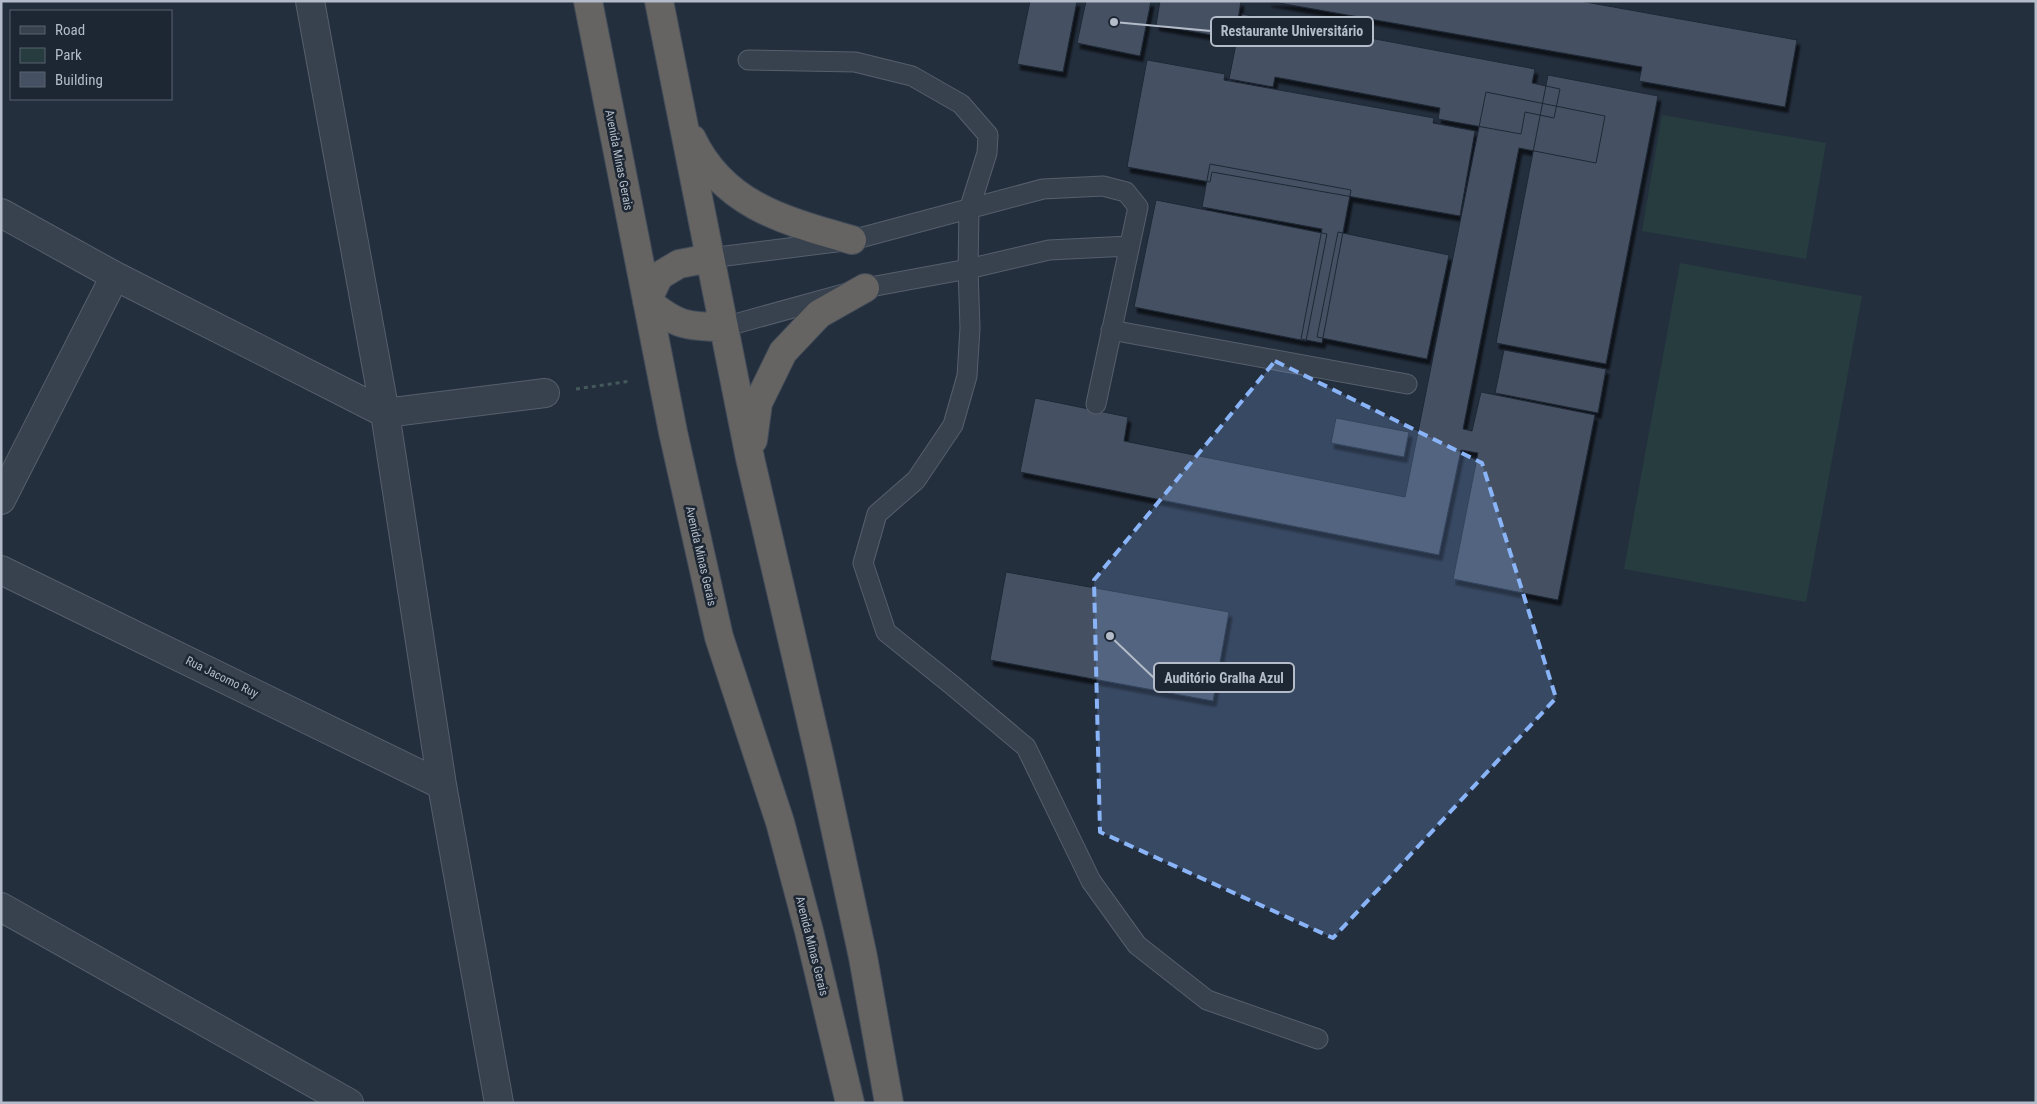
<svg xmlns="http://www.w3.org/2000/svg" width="2037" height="1104" font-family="'Roboto Condensed',sans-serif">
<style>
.green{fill:#263c3f}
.building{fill:#455162;stroke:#1f2835;filter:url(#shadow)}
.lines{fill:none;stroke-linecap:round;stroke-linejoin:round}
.service-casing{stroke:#565f6c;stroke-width:21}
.minor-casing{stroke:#565f6c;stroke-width:30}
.trunk-casing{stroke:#434c59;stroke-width:30}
.path{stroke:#44595c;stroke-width:3;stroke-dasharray:4 4;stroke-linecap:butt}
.service{stroke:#38414e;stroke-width:19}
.minor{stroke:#38414e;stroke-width:28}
.trunk{stroke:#656462;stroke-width:28}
.marked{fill:#8ab4f8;fill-opacity:0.2;stroke:#8ab4f8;stroke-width:4;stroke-dasharray:10 6;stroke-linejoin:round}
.labels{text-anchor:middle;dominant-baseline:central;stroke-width:5;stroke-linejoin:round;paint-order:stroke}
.street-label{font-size:12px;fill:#b4bcc9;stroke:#1d2633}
.leader{fill:none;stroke:#b4bcc9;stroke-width:2}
.callout-dot{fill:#b4bcc9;stroke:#1d2633;stroke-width:2}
.callout{fill:#1d2633;stroke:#b4bcc9;stroke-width:2}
.callout-label{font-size:14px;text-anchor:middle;font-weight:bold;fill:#b4bcc9}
</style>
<defs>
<filter id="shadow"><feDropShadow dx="3" dy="5.5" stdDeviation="1" flood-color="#0009"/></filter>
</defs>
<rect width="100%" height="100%" fill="#242f3e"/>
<path class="green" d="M1662,115L1826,143L1806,259L1642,231Z
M1680,263L1862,296L1806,602L1624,569Z"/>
<path class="building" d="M1030,1H1077L1063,72L1017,64Z
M1086,1H1151L1140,56L1077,43Z
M1160,1H1241L1237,26L1225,24L1223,37L1156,25Z
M1268,1H1580L1797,40L1785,107L1639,81L1642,67Z
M1242,14L1535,69L1532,83L1560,89L1554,118L1525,112L1521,134L1438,119L1440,108L1275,77L1273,87L1229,79Z
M1147,60L1225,74L1224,80L1434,118L1433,123L1475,131L1460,216L1212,172L1210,182L1127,167Z
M1548,75L1658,96L1606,364L1496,343Z
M1486,92L1605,116L1596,163L1519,148L1463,429L1472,431L1481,392L1595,415L1558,600L1453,579L1478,453L1461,450L1439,555L1020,472L1035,398L1128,417L1124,441L1405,497Z
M1210,164L1351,190L1322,343L1301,339L1322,229L1202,207Z
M1156,200L1327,234L1306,341L1134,307Z
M1338,232L1449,255L1427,359L1317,337Z
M1504,350L1606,369L1598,413L1495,393Z
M1336,418L1409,432L1404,457L1331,443Z
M1006,572L1229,612L1213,701L990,660Z"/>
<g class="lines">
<defs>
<path id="service" d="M748,60L855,62L912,76L961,104L988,135L987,153L969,210L968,269L970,328L967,376L953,425L916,480L877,514L863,563L886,632L952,685L1026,747L1091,881L1137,945L1207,1000L1318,1039
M710,258L852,240L1043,189L1103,186L1126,192L1138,207L1096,404
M724,327L865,288L968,269L1049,250L1129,246
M1111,330L1407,384"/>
<path id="minor" d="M310,1L385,413L442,785L499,1103
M1,213L115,276L385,413L545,393
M1,500L115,276
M1,570L442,785
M1,907L349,1103"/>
<path id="trunk" d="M588,1L673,432L719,637L780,822L809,931L850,1103
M659,1L750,458L821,763L863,957L889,1103
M692,139C724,206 786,221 852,240
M710,258L679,264L659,276L647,301C676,325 686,327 724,327
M753,440L758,403L783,352L819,314L865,288"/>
</defs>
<use href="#service" class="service-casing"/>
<use href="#minor" class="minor-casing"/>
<use href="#trunk" class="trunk-casing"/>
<path class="path" d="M576,389L631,381"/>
<use href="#service" class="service"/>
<use href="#minor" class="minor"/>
<use href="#trunk" class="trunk"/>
</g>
<path class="marked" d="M1275,361L1482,463L1556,698L1333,938L1100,832L1094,580Z"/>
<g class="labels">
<g class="street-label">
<text transform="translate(619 160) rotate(79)">Avenida Minas Gerais</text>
<text transform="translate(701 556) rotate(77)">Avenida Minas Gerais</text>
<text transform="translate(222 677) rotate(26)">Rua Jacomo Ruy</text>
<text transform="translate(812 946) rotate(76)">Avenida Minas Gerais</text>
</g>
</g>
<path class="leader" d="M1114 22L1211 31M1110 636L1154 678"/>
<g class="callout-dot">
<circle cx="1114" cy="22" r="5"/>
<circle cx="1110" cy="636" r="5"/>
</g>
<g class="callout">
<rect x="1211" y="17" width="162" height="29" rx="5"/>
<rect x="1154" y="663" width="140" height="29" rx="5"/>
</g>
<g class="callout-label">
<text x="1292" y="36">Restaurante Universitário</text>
<text x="1224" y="683">Auditório Gralha Azul</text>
</g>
<rect width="2037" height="1104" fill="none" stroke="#b4bcc9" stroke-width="5"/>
<rect x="10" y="10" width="162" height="90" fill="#1d2633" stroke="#59626f"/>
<rect x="20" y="26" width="25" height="8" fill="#38414e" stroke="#59626f"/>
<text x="55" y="35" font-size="15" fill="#b4bcc9">Road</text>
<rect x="20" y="48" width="25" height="15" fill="#263c3f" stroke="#59626f"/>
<text x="55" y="60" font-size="15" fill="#b4bcc9">Park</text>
<rect x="20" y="72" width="25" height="15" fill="#455162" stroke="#59626f"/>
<text x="55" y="85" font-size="15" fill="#b4bcc9">Building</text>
</svg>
